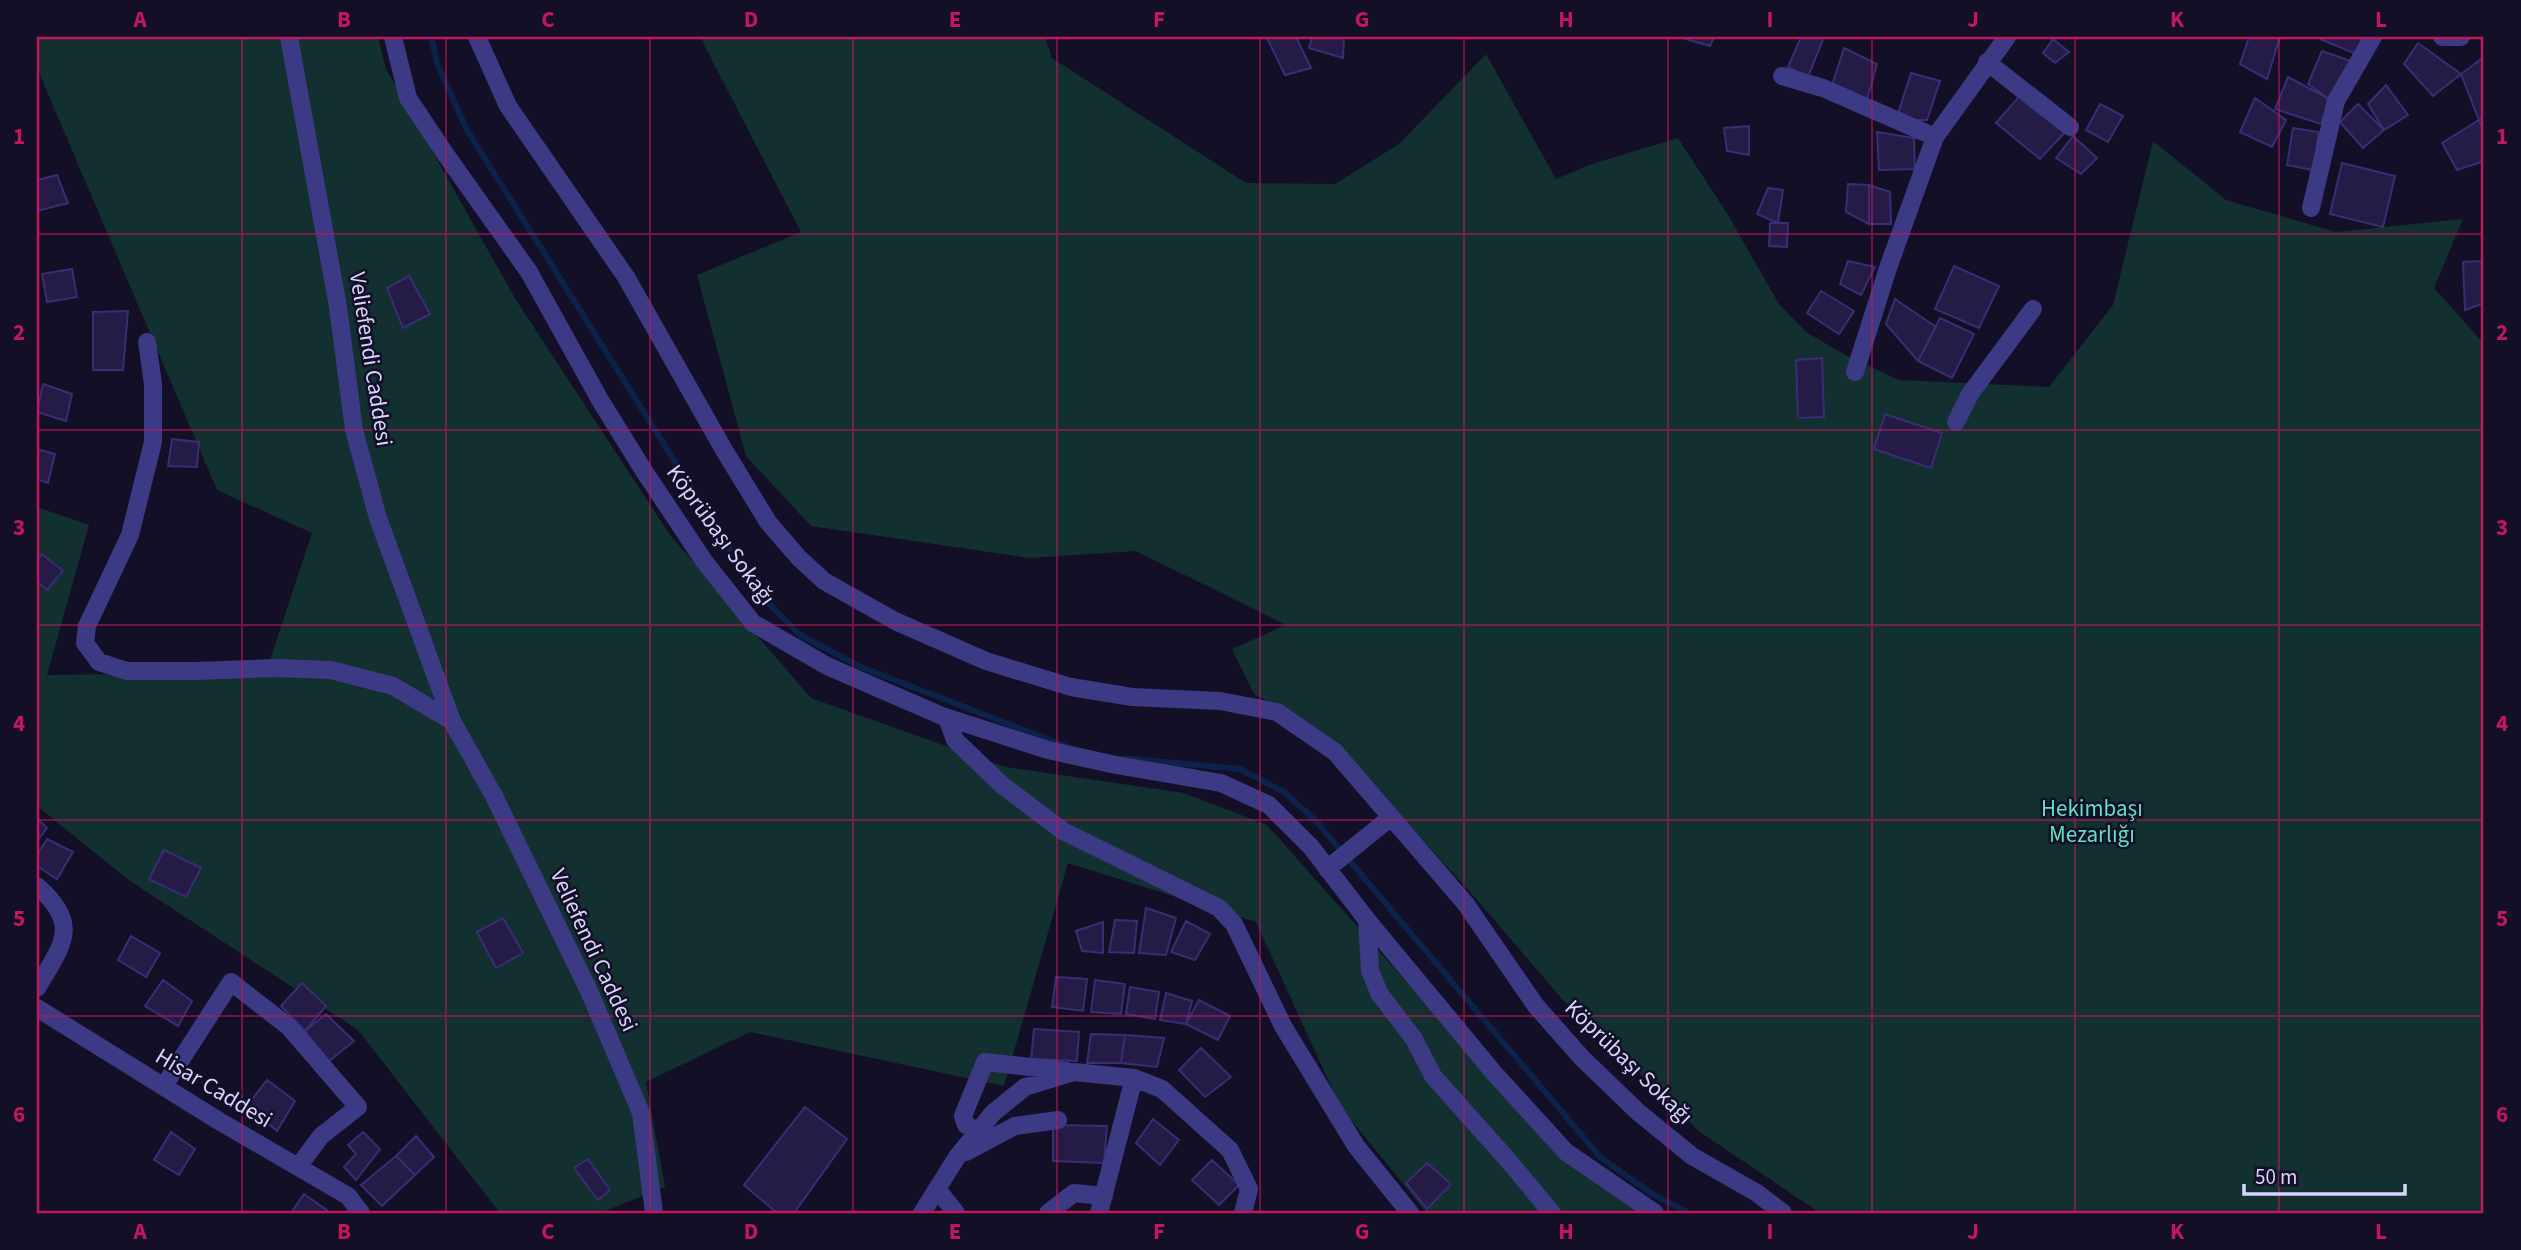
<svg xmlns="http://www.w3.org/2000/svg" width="2521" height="1250" font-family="'Source Sans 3',sans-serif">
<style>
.green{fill:#12302f}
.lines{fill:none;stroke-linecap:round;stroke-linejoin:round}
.stream{stroke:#0c2248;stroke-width:6}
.building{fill:#241b47;stroke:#3b2d73;stroke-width:2}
.street{stroke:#3d3a85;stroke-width:18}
.grid{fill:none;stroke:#c2185b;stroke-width:2;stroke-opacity:0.55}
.labels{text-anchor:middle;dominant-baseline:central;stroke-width:5;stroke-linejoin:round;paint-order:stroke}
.street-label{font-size:23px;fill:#d9d4ff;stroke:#130f26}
.park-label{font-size:23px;fill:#5fe0c0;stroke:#130f26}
.neatline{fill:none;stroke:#c2185b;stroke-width:2.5}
.grid-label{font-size:23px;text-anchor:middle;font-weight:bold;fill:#c2185b}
</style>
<rect width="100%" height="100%" fill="#130f26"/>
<path class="green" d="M37,37H378L386,69L516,300L670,535L811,698L1005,767L1184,793L1267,825L1554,1148L1645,1213H1427L1341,1108L1256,922L1068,863L1004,1086L750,1032L646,1082L665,1187L600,1213H500L358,1030L130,881L37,806V507L89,525L47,675L266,672L312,533L217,490L37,68Z
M700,37H1045L1052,58L1246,183L1335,184L1399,144L1486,54L1556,179L1592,164L1678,138L1728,215L1779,304L1806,332L1847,356L1899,380L2049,387L2113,305L2153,141L2226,200L2336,232L2463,219L2434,288L2484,344V1213H1820L1700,1132L1562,999L1479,902L1349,759L1299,717L1254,694L1232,649L1286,625L1136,551L1030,558L811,526L746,456L697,275L801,232Z"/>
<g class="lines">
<path class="stream" d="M431,37L438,66L467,130L756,591L800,635L861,667L1068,747
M1123,758L1240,769L1284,792L1316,821L1601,1158L1651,1193L1688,1213"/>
</g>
<path class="building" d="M1271,37H1296L1311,68L1285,75L1267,38Z
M1312,37H1344L1343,58L1309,48Z
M1679,37H1714L1710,46Z
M1801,37H1824L1808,77L1788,67Z
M2249,37H2280L2267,79L2240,64Z
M2321,37H2362L2356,54L2320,39Z
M2053,39L2069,52L2055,63L2043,53Z
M2418,43L2461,74L2433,96L2404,64Z
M1844,48L1877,64L1867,100L1831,88Z
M2322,51L2351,61L2329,99L2308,84Z
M2484,57V116L2479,120L2461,74Z
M1911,73L1940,81L1927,120H1896Z
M2288,77L2329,99L2321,124L2275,109Z
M2386,85L2408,115L2384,130L2368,104Z
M2024,91L2070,127L2040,159L1996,123Z
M2255,98L2286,120L2272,147L2240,132Z
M2100,104L2123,116L2108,142L2086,130Z
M2358,104L2384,130L2363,148L2340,122Z
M2479,120L2484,134V161L2457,170L2442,143Z
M1749,126V155L1727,151L1724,128Z
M2293,128L2319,132L2313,170L2287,165Z
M1877,132L1914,138L1915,169L1879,170Z
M2073,136L2097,158L2081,174L2056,158Z
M2342,163L2395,176L2383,227L2330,214Z
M57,175L68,203L37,211V180Z
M1848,184L1869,185V224L1846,212Z
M1869,185L1890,192L1891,224H1869Z
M1768,188L1783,190L1778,223L1757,214Z
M1770,223H1788L1787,247L1769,246Z
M1848,261L1875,267L1861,295L1840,284Z
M2484,261V303L2465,310L2463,262Z
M1954,266L1999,286L1979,328L1935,309Z
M72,269L77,297L47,302L42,274Z
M409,276L430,314L403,328L387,288Z
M1821,291L1854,311L1839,334L1807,313Z
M1895,299L1936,327L1918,361L1886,324Z
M128,311L123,370H93V312Z
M1940,318L1974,334L1952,378L1918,361Z
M1822,358L1824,417L1798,418L1796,360Z
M43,384L72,394L66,421L37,412Z
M1885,414L1942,433L1931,468L1874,449Z
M172,439L199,442L197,467L168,466Z
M37,449L55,454L48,483L37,479Z
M42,554L63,571L47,590L37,581V560Z
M37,818L47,828L37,841Z
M47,839L73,852L57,879L37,866V855Z
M164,850L201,868L186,897L149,879Z
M1146,908L1176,918L1166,955L1139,953Z
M503,918L523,953L496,968L477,932Z
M1115,920L1137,921L1134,953L1109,952Z
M1186,921L1210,934L1195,960L1171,952Z
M1103,922V953L1082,951L1076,931Z
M131,936L160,953L146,977L118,960Z
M1056,977L1087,979L1083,1011L1052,1007Z
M163,980L192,1001L178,1026L145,1006Z
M1095,980L1125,984L1121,1014L1091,1012Z
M302,983L326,1006L305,1031L281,1006Z
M1130,987L1159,992L1155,1019L1126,1014Z
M1166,993L1192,1001L1186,1024L1160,1020Z
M1199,1000L1230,1016L1218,1040L1186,1024Z
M326,1014L354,1041L329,1061L305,1031Z
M1034,1029L1079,1032L1077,1061L1031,1059Z
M1091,1034L1125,1035L1121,1063H1087Z
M1125,1035L1164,1038L1157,1067L1121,1063Z
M1201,1048L1231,1077L1205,1097L1179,1070Z
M267,1080L295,1101L277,1131L247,1106Z
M805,1107L847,1139L794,1213H777L744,1185Z
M1153,1119L1179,1140L1160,1165L1136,1143Z
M1053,1125L1107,1126L1104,1163L1053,1161Z
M171,1132L195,1149L179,1175L154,1160Z
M363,1132L380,1149L356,1180L344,1167L356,1154L348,1145Z
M416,1136L434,1157L415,1175L396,1156Z
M396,1156L415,1175L382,1206L361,1185Z
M588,1159L610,1190L598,1200L574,1168Z
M1212,1160L1239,1185L1219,1205L1192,1180Z
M1427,1163L1451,1184L1427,1209L1406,1183Z
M304,1194L331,1213H291Z"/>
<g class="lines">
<path class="street" d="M289,37L338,307L354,430L378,518L452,721
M393,37L408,98L446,155L529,272L600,400L644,471L704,561L753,623L827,666L942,716L1048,750L1116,765L1221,783L1269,805L1311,847L1367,920L1494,1073L1566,1152L1655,1213
M477,37L508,106L626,277L724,450L768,522L799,558L824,581L895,621L986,661L1071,687L1132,697L1220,701L1277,712L1335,752L1465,903L1536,1006L1582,1058L1638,1112L1692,1156L1757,1193L1783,1213
M2442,37H2461
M1987,62L2070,127
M1782,76L1823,88L1935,137
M2311,208L2336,101L2373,37
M147,342L153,384V442L130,535L87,626L85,643L99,662L127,671H196L276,668L331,670L393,686L452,721L494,796L589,991L641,1113L654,1213
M1855,372L1888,268L1935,137L2007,37
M1956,422L1970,394L2033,309
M947,718L955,740L1002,785L1063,831L1219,908L1234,924L1283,1026L1356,1146L1410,1213
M1327,869L1390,818
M37,886C82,925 62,945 37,988
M1367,920L1370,970L1379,993L1414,1039L1433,1076L1507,1159L1552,1213
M37,1008L219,1121L348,1196L361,1213
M164,1086L231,982L289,1027L358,1107L321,1136L298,1167
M978,1131L966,1125L963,1116L985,1062L1067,1071
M966,1152L1015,1126L1058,1120
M938,1190L956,1213
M922,1213L957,1157L993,1113L1025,1087L1074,1072L1134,1078L1162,1089L1230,1150L1249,1189L1243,1213
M1048,1213L1074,1193L1104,1196
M1099,1213L1134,1078"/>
</g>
<path class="grid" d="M242,37V1213M446,37V1213M650,37V1213M853,37V1213M1057,37V1213M1260,37V1213M1464,37V1213M1668,37V1213M1872,37V1213M2075,37V1213M2279,37V1213M37,234H2484M37,430H2484M37,625H2484M37,820H2484M37,1016H2484"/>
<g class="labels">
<g class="street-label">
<text transform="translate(371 359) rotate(81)">Veliefendi Caddesi</text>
<text transform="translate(721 535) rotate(54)">Köprübaşı Sokağı</text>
<text transform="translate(594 950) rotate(65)">Veliefendi Caddesi</text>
<text transform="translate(1629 1062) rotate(44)">Köprübaşı Sokağı</text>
<text transform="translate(214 1088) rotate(31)">Hisar Caddesi</text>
</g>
<g class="park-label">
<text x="2092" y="808">Hekimbaşı<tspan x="2092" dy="26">Mezarlığı</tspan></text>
</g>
</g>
<rect width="2521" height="1250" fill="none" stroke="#130f26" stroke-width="77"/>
<path d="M2244 1184v10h161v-10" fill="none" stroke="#d9d4ff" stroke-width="3.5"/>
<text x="2255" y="1184" font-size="21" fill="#d9d4ff" stroke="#130f26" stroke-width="5" paint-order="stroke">50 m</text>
<rect x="38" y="38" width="2444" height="1174" class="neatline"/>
<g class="grid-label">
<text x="140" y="27">A</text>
<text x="344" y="27">B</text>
<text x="548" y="27">C</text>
<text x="751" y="27">D</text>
<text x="955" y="27">E</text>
<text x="1159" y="27">F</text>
<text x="1362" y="27">G</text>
<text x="1566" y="27">H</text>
<text x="1770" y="27">I</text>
<text x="1973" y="27">J</text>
<text x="2177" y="27">K</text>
<text x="2381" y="27">L</text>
<text x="19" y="144">1</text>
<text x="2502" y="144">1</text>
<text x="19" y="340">2</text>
<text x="2502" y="340">2</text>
<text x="19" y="535">3</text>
<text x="2502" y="535">3</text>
<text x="19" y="731">4</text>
<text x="2502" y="731">4</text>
<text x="19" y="926">5</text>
<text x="2502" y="926">5</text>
<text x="19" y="1122">6</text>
<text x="2502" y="1122">6</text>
<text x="140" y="1239">A</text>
<text x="344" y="1239">B</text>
<text x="548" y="1239">C</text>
<text x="751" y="1239">D</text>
<text x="955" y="1239">E</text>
<text x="1159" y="1239">F</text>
<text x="1362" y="1239">G</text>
<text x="1566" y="1239">H</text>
<text x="1770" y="1239">I</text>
<text x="1973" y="1239">J</text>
<text x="2177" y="1239">K</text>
<text x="2381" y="1239">L</text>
</g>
</svg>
